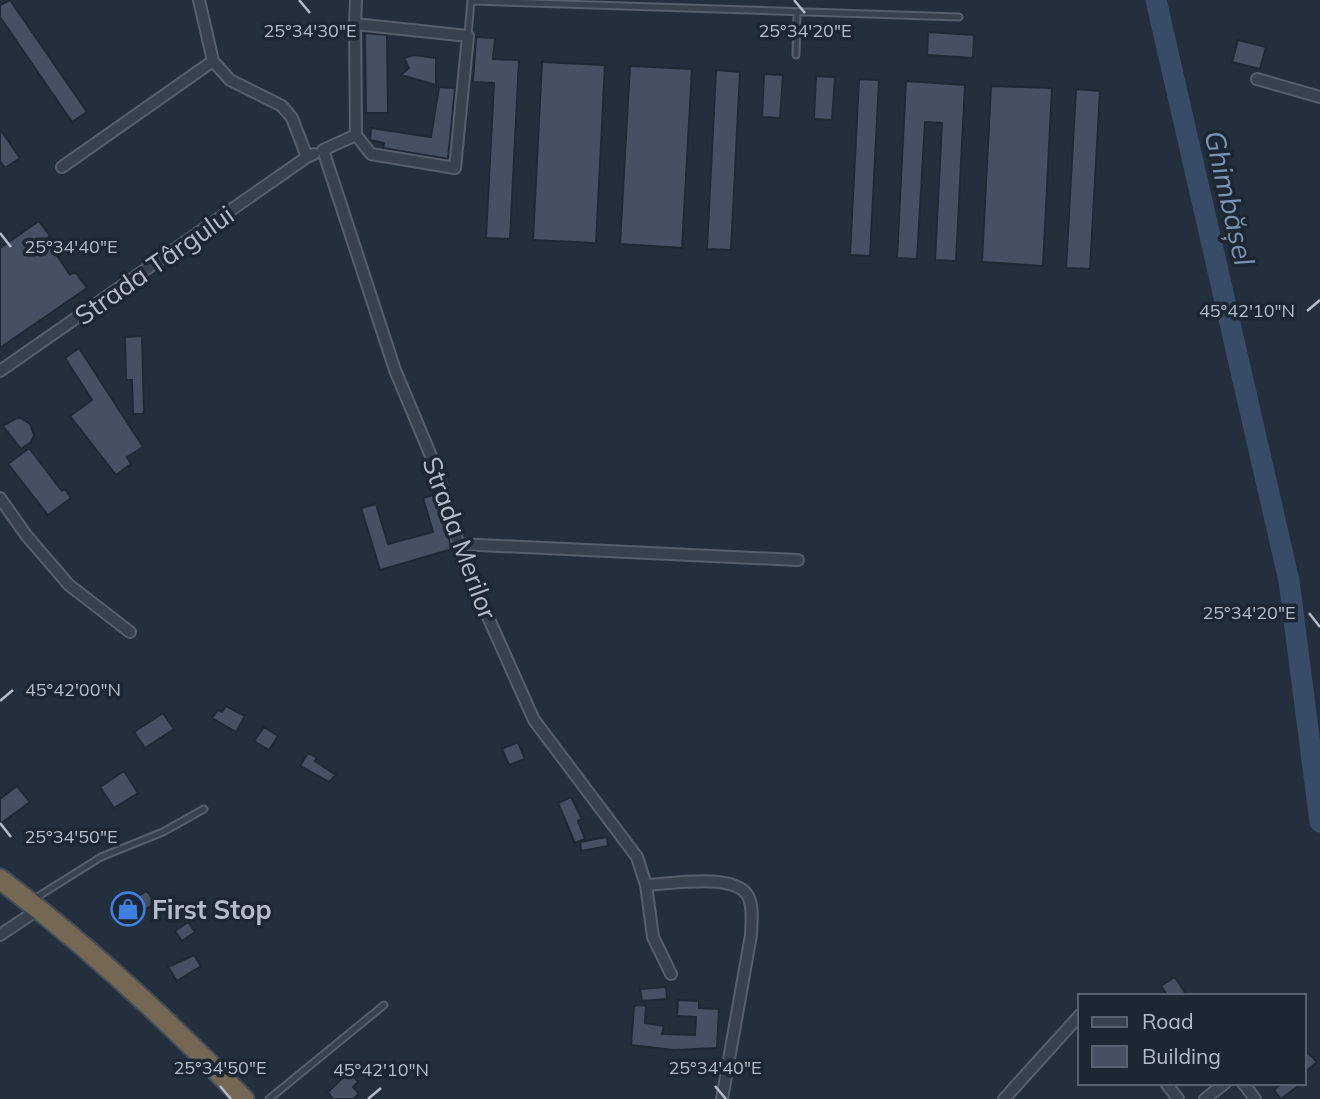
<svg xmlns="http://www.w3.org/2000/svg" width="1320" height="1099" font-family="Mulish,sans-serif">
<style>
.lines{fill:none;stroke-linecap:round;stroke-linejoin:round}
.river{stroke:#394c67;stroke-width:21}
.building{fill:#455162;stroke:#1f2835;stroke-width:2}
.lane-casing{stroke:#565f6c;stroke-width:9}
.street-casing{stroke:#565f6c;stroke-width:14}
.highway-casing{stroke:#434c59;stroke-width:23}
.lane{stroke:#38414e;stroke-width:5}
.street{stroke:#38414e;stroke-width:10}
.highway{stroke:#746855;stroke-width:19}
.ticks{fill:none;stroke:#b4bcc9;stroke-width:2.5}
.labels{text-anchor:middle;dominant-baseline:central;stroke-width:7;stroke-linejoin:round;paint-order:stroke}
.street-label{font-size:26px;fill:#b4bcc9;stroke:#1d2633}
.poi-label{font-size:26px;font-weight:bold;fill:#b4bcc9;stroke:#1d2633;text-anchor:start}
.water-label{font-size:28px;font-style:italic;fill:#7c92b1;stroke:#1d2633}
.ticks-label{font-size:18px;text-anchor:middle;fill:#b4bcc9;stroke:#1d2633;stroke-width:7;stroke-linejoin:round;paint-order:stroke}
</style>
<rect width="100%" height="100%" fill="#242f3e"/>
<g class="lines">
<path class="river" d="M1156,0L1289,581L1320,822"/>
</g>
<path class="building" d="M10,0L87,112L72,122L0,17V5Z
M928,32L974,35L973,58L927,55Z
M365,33L387,35L388,113H366Z
M476,37L495,38L493,59L519,60L510,239L486,238L494,83L473,82Z
M1238,40L1266,47L1260,69L1232,62Z
M414,55L436,58V85L401,75L409,68L404,58Z
M542,62L605,65L596,243L533,240Z
M630,66L692,69L682,248L620,244Z
M716,70L740,72L731,250L707,249Z
M764,74L783,75L780,118L762,117Z
M816,76L835,77L832,120L814,119Z
M859,79L879,80L870,256L850,255Z
M906,81L965,85L956,261L935,260L942,123L925,122L917,259L897,258Z
M991,86L1052,88L1043,266L982,262Z
M439,87L455,88L448,159L383,148L384,143L370,140L371,128L431,137Z
M1076,89L1100,91L1090,269L1066,268Z
M0,129L20,158L5,168L0,161Z
M39,221L50,236L46,239L70,275L75,272L87,288L0,348V248Z
M142,336L144,411L143,414H133L132,380H126L125,337Z
M79,348L143,447L127,457L131,464L116,475L70,416L92,400L65,358Z
M19,417L30,424L34,435L31,442L21,449L3,426Z
M29,448L62,491L65,489L71,498L48,515L8,464Z
M436,494L452,549L380,570L361,508L376,504L388,544L433,532L423,498Z
M226,706L245,716L236,732L212,718L218,710L222,712Z
M163,713L174,729L145,748L134,732Z
M264,727L278,736L269,750L254,741Z
M518,742L525,759L509,765L502,749Z
M308,753L317,758L315,761L336,775L329,782L300,766Z
M124,771L138,793L114,808L100,787Z
M17,786L30,802L0,824V799Z
M571,797L582,819L578,821L585,839L575,843L558,803Z
M607,837L608,846L581,851L580,842Z
M135,891L138,896L147,891L155,903L134,917L122,899Z
M188,922L195,932L182,941L175,931Z
M194,955L201,966L177,981L168,967Z
M1175,977L1187,996H1168L1161,986Z
M666,987L667,999L642,1001L640,989Z
M678,1000L699,1001V1008L719,1009L717,1048L674,1050L631,1045L634,1007L637,1005L646,1006L645,1023L664,1026L662,1034L695,1035L696,1017L677,1016Z
M1304,1049L1317,1062L1304,1073Z
M350,1071L358,1082L353,1087L359,1094L353,1099H333L328,1092Z
M1282,1083H1302L1281,1099L1274,1090Z"/>
<g class="lines">
<defs>
<path id="lane" d="M471,1L959,17
M468,35L471,0
M796,55L797,12
M34,899L101,857L163,832L204,809
M269,1099L384,1005"/>
<path id="street" d="M199,0L213,61L230,80L282,106L292,118L307,157L314,154
M356,0L355,24L468,36L455,168L371,154L356,135
M355,24L356,135L323,150L395,370L436,468L464,563L534,720L637,857L646,885L653,937L671,974
M1257,79L1320,97
M62,167L213,61
M0,371L307,157
M0,498L26,535L69,585L130,632
M458,544L798,560
M646,885C670,884 735,872 748,896C754,907 751,923 751,935L722,1099
M0,935L39,909
M1166,1083L1178,1099
M1243,1083L1255,1099
M1004,1099L1080,1015
M1205,1099L1225,1083"/>
<path id="highway" d="M0,879C88,946 167,1019 244,1099"/>
</defs>
<use href="#lane" class="lane-casing"/>
<use href="#street" class="street-casing"/>
<use href="#highway" class="highway-casing"/>
<use href="#lane" class="lane"/>
<use href="#street" class="street"/>
<use href="#highway" class="highway"/>
</g>
<path class="ticks" d="M299,0L310,13M794,0L805,13M0,233L11,247M1307,311L1320,300M1309,613L1320,627M0,701L13,690M0,823L11,837M220,1086L231,1099M715,1086L726,1099M368,1099L381,1088"/>
<defs>
<symbol id="shop-ring" viewBox="-11 -11 22 22"><circle r="9.5" fill="#1d2633" stroke="#3f7fe0" stroke-width="1.5"/><path d="M-5-2.5h2.3a2.7 3.5 0 0 1 5.4 0H5L5.5 6h-11ZM-1.5-2.5h3a1.5 2.3 0 0 0-3 0Z" fill="#3f7fe0"/></symbol>
</defs>
<g fill-rule="evenodd">
<use href="#shop-ring" x="109" y="890" width="38" height="38"/>
</g>
<g class="labels">
<g class="street-label">
<text transform="translate(154 265) rotate(-35)">Strada Târgului</text>
<text transform="translate(460 538) rotate(70)">Strada Merilor</text>
</g>
<g class="poi-label">
<text x="152" y="909">First Stop</text>
</g>
<g class="water-label">
<text transform="translate(1230 198) rotate(77)">Ghimbășel</text>
</g>
</g>
<g class="ticks-label">
<text x="310" y="37">25°34'30"E</text>
<text x="805" y="37">25°34'20"E</text>
<text x="71" y="253">25°34'40"E</text>
<text x="1247" y="317">45°42'10"N</text>
<text x="1249" y="619">25°34'20"E</text>
<text x="73" y="696">45°42'00"N</text>
<text x="71" y="843">25°34'50"E</text>
<text x="220" y="1074">25°34'50"E</text>
<text x="715" y="1074">25°34'40"E</text>
<text x="381" y="1076">45°42'10"N</text>
</g>
<rect x="1078" y="994" width="228" height="91" fill="#1d2633" stroke="#59626f" stroke-width="2"/>
<rect x="1092" y="1017" width="35" height="10" fill="#38414e" stroke="#59626f" stroke-width="2"/>
<text x="1142" y="1029" font-size="21" fill="#b4bcc9">Road</text>
<rect x="1092" y="1046" width="35" height="21" fill="#455162" stroke="#59626f" stroke-width="2"/>
<text x="1142" y="1064" font-size="21" fill="#b4bcc9">Building</text>
</svg>
